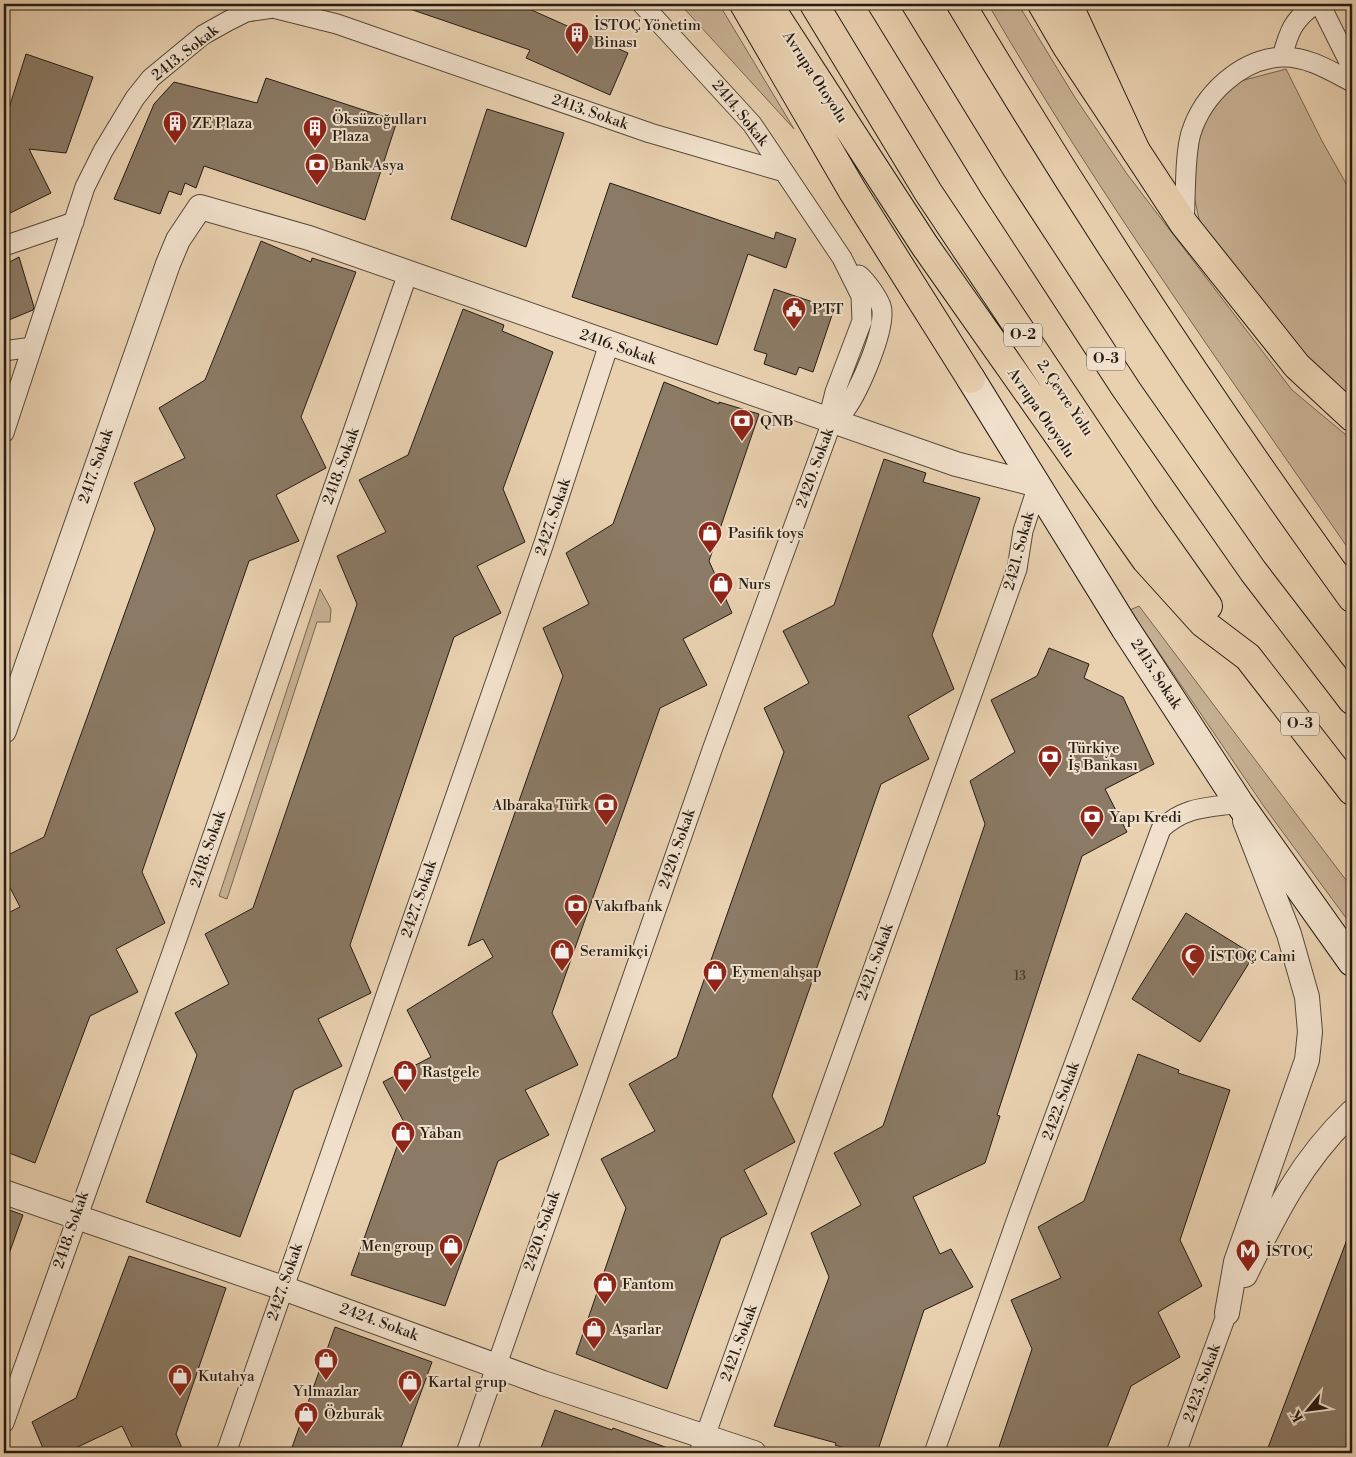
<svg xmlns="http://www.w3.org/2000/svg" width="1356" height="1457" font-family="'Libre Bodoni',serif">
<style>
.green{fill:#c8b295;stroke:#766754}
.building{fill:#8b7a65;stroke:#251c13}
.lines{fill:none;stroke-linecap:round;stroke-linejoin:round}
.minor-casing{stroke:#56493a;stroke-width:21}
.tertiary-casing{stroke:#56493a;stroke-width:26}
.secondary-casing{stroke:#251c13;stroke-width:30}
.primary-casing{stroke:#251c13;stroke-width:30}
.trunk-casing{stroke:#251c13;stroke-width:30}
.motorway-casing{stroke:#251c13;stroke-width:30}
.minor{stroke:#f1e1cc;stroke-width:19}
.tertiary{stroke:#f1e1cc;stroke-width:24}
.secondary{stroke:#f1e1cc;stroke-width:28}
.primary{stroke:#e9d1b0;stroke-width:28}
.trunk{stroke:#e9d1b0;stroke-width:28}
.motorway{stroke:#e9d1b0;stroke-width:28}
.labels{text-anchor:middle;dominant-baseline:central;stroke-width:4;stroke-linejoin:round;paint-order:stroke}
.number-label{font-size:12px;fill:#3e3428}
.shield{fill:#f1e1cc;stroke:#62574a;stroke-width:1}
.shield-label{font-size:14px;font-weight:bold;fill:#251c13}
.poi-label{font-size:15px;fill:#251c13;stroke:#f1e1cc;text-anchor:start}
.street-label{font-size:15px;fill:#251c13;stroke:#f1e1cc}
</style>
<rect width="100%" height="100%" fill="#e9d1b0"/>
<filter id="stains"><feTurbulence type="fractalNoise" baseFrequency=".004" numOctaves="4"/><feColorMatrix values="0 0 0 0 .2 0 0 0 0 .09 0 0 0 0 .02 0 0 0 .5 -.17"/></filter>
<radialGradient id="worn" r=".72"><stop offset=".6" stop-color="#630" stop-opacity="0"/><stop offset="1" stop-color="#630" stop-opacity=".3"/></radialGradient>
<path class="green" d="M680,4H719L794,129Z
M988,4H1018L1074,96L1127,174L1292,390L1352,440V554C1227,373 1098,194 988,4Z
M1286,69L1322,141L1352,194V408L1222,259L1199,219L1187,163L1202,114L1233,83Z
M320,589L331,609L330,622H317L227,899L219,896Z
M1139,606L1352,888V926L1265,808L1130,610Z"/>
<path class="building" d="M404,4H518L628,53L610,95L526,58L530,50L404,7Z
M26,54L93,77L66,153L29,149L51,193L4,216V124Z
M266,78L397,121L365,220L204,166L196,188L185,183L181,195L169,191L160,214L114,199L154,104L174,82L257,103Z
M487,109L564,133L526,247L451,219Z
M610,183L774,239L776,232L796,239L786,268L748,254L717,345L572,297Z
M261,241L311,262L312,258L356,272L301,417L326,468L276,495L299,541L249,561L142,872L165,923L116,949L138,992L90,1016L35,1163L4,1151V915L20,907L4,876V857L44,837L155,529L134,483L185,458L159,408L205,380Z
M19,257L34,307L33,310L4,322V265Z
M774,289L834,309L813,372L799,367L796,375L764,364L767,354L754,350Z
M463,309L504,325L502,331L553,352L503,489L525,542L477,566L501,613L454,637L350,945L371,993L318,1019L342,1066L294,1090L240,1237L146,1202L197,1055L175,1013L229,984L205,934L253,908L357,604L337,556L386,532L359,480L408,455Z
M664,382L719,404V402L759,414L709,561L732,613L683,639L707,685L660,708L552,1013L578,1065L525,1090L549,1135L498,1161L445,1306L351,1275L405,1124L383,1082L431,1057L407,1010L493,957L483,939L468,946L563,676L543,628L589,604L566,553L613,524Z
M884,459L926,473L923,482L980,498L932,635L954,689L908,716L929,759L881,784L772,1096L795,1142L744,1170L767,1214L721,1238L667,1389L576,1354L626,1208L601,1159L655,1131L629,1084L677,1057L784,752L764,708L809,683L783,631L834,605Z
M1049,648L1089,664L1084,678L1123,697L1154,764L1105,789L1127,832L1082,856L997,1115L1000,1116L985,1163L913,1197L940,1254L951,1249L973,1287L924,1310L877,1453H861L835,1445L836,1443L774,1426L829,1277L811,1233L861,1205L834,1153L883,1126L985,824L970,781L1015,752L991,700L1037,676Z
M1186,913L1254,955L1200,1042L1132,999Z
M1138,1054L1179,1070L1178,1073L1230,1090L1180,1240L1202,1286L1158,1312L1180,1357L1131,1386L1105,1453H997L1032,1349L1011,1300L1061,1278L1038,1227L1084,1201Z
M4,1208L23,1215L6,1262L4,1261Z
M1351,1229L1352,1453H1266Z
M129,1256L226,1288L176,1434L184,1453H135L122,1426L65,1453H45L32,1422L76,1398Z
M335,1327L432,1362L399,1453H290Z
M555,1410L612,1430L613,1428L676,1451V1453H539Z"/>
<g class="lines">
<defs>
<path id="minor" d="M642,4L752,124L842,258L861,296L862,321L835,392L831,408L833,419
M1320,4L1352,68
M1282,57C1289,31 1293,20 1315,4
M1184,224C1186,199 1184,157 1191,133C1203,95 1240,59 1282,57C1307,56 1331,71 1352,82
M4,246L74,222
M4,351L32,347
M833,419C837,417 842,414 845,410C858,393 888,326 881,306C877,296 867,282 859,275
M4,433L85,187L103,151L135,98L151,78L203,35L228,21L246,12L273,8L337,24L650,133L784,172
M4,1423L179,933L408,273
M226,1453L544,543L609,344
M466,1453L712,750L833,419
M699,1453L1017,569L1023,531L1038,485
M934,1453L1019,1213L1161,829C1185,806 1207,808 1239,803
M1176,1453L1227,1313"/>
<path id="tertiary" d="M4,731L168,264L178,240L200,207L309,238L956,464L1038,485
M4,1192L283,1288L543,1383L754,1453
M1245,1275C1276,1212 1301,1161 1352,1112
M1227,1313L1236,1262L1307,1060L1310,1032L1307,997L1289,934L1245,821"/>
<path id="secondary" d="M971,379L1125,628L1239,803L1352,962"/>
<path id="primary" d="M1068,4L1136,151L1184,224L1297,366L1352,417"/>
<path id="trunk" d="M1042,4L1067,47L1136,151"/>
<path id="motorway" d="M744,4L852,190L971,379
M768,4L925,246L1146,560L1203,623L1248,657L1352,791
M814,4L928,192L1143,514L1208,606
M882,4L993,185L1126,389L1253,571L1352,700
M961,4C1082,207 1213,406 1352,598"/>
</defs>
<use href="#minor" class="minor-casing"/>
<use href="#tertiary" class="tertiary-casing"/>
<use href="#secondary" class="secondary-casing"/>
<use href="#primary" class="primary-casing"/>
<use href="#trunk" class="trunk-casing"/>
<use href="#motorway" class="motorway-casing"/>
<use href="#minor" class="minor"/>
<use href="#tertiary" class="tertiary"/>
<use href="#secondary" class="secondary"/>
<use href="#primary" class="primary"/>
<use href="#trunk" class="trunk"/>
<use href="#motorway" class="motorway"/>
</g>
<defs>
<symbol id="building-pin" viewBox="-11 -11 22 30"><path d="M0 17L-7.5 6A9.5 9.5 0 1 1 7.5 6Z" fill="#8f2418" stroke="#f1e1cc"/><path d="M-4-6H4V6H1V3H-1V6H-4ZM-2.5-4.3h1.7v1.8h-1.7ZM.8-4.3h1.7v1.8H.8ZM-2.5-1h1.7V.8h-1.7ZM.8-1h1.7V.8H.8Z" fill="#fff"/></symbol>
<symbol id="bank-pin" viewBox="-11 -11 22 30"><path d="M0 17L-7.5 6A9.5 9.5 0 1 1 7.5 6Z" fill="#8f2418" stroke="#f1e1cc"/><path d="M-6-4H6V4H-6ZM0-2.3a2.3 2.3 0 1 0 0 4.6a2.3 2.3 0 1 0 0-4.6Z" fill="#fff"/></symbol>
<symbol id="civic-pin" viewBox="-11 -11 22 30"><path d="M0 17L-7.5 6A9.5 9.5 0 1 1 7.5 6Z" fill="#8f2418" stroke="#f1e1cc"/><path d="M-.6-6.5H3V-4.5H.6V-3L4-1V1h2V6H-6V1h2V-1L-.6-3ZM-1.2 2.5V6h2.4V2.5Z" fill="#fff"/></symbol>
<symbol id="shop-pin" viewBox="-11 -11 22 30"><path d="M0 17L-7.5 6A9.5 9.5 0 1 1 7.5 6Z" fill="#8f2418" stroke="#f1e1cc"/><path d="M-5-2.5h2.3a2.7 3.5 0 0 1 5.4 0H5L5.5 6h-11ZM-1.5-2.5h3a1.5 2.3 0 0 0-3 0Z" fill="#fff"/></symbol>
<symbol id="mosque-pin" viewBox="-11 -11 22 30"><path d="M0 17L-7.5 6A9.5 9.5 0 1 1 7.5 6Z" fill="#8f2418" stroke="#f1e1cc"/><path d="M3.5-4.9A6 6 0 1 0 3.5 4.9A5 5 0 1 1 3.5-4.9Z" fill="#fff"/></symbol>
<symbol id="metro-pin" viewBox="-11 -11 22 30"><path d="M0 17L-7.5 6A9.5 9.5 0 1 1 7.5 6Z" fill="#8f2418" stroke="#f1e1cc"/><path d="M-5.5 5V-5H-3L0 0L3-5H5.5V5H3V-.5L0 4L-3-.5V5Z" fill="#fff"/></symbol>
</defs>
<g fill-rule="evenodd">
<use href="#building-pin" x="563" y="20" width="28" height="38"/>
<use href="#building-pin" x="161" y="109" width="28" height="38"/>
<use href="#building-pin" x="301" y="114" width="28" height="38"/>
<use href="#bank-pin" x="303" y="151" width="28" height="38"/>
<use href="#civic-pin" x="780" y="295" width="28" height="38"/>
<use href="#bank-pin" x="728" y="407" width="28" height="38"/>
<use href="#shop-pin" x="696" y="519" width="28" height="38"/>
<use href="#shop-pin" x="707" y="570" width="28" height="38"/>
<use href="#bank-pin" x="1036" y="743" width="28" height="38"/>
<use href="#bank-pin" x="592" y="791" width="28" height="38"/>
<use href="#bank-pin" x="1078" y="803" width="28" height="38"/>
<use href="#bank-pin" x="562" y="892" width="28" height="38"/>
<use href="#shop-pin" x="548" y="937" width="28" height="38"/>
<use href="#mosque-pin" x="1179" y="942" width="28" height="38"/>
<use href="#shop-pin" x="701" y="958" width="28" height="38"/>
<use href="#shop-pin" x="391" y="1058" width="28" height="38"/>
<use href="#shop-pin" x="389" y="1119" width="28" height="38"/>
<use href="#shop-pin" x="437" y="1232" width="28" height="38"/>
<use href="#metro-pin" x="1234" y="1237" width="28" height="38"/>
<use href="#shop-pin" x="591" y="1270" width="28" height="38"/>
<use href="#shop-pin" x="580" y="1315" width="28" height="38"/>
<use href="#shop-pin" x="312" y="1346" width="28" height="38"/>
<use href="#shop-pin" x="166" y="1362" width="28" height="38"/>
<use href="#shop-pin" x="396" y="1368" width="28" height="38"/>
<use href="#shop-pin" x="292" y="1400" width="28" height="38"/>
</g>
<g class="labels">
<g class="number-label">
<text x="1020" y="976">13</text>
</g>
<g class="shield">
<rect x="1004" y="323.5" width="38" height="23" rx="4"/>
<rect x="1087" y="347.5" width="38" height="23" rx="4"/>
<rect x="1281" y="712.5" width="38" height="23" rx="4"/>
</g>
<g class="shield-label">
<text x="1023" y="335">O-2</text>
<text x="1106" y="359">O-3</text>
<text x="1300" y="724">O-3</text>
</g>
<g class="poi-label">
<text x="594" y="25">İSTOÇ Yönetim<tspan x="594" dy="17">Binası</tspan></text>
<text x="332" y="119">Öksüzoğulları<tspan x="332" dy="17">Plaza</tspan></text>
<text x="192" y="123">ZE Plaza</text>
<text x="334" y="165">Bank Asya</text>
<text x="812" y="309">PTT</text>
<text x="760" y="421">QNB</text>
<text x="728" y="533">Pasifik toys</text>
<text x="738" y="584">Nurs</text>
<text x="1068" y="748">Türkiye<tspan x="1068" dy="17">İş Bankası</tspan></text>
<text x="588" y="805" text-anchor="end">Albaraka Türk</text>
<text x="1110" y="817">Yapı Kredi</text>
<text x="594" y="906">Vakıfbank</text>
<text x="580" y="951">Seramikçi</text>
<text x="1210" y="956">İSTOÇ Cami</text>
<text x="732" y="972">Eymen ahşap</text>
<text x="422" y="1072">Rastgele</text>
<text x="420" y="1133">Yaban</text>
<text x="434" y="1246" text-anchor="end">Men group</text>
<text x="1266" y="1251">İSTOÇ</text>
<text x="622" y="1284">Fantom</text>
<text x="612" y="1329">Aşarlar</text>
<text x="198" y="1376">Kutahya</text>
<text x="428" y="1382">Kartal grup</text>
<text x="326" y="1391" text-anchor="middle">Yılmazlar</text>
<text x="324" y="1414">Özburak</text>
</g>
<g class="street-label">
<text transform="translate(185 53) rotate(-38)">2413. Sokak</text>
<text transform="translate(815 77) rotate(57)">Avrupa Otoyolu</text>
<text transform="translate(590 112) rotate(19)">2413. Sokak</text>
<text transform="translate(740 113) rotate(51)">2414. Sokak</text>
<text transform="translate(618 347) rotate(19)">2416. Sokak</text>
<text transform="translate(1065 398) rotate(56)">2. Çevre Yolu</text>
<text transform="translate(1041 413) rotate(55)">Avrupa Otoyolu</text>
<text transform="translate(96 466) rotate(-71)">2417. Sokak</text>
<text transform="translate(341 466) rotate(-70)">2418. Sokak</text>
<text transform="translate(815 468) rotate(-70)">2420. Sokak</text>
<text transform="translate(553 517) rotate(-71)">2427. Sokak</text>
<text transform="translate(1019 551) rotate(-75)">2421. Sokak</text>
<text transform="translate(1156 674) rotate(57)">2415. Sokak</text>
<text transform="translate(208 849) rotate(-71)">2418. Sokak</text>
<text transform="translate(677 849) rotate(-71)">2420. Sokak</text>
<text transform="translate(419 899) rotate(-71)">2427. Sokak</text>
<text transform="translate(875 962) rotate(-70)">2421. Sokak</text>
<text transform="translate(1061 1101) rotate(-70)">2422. Sokak</text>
<text transform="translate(71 1230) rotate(-71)">2418. Sokak</text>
<text transform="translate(542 1231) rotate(-71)">2420. Sokak</text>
<text transform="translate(285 1282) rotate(-71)">2427. Sokak</text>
<text transform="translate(379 1322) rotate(20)">2424. Sokak</text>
<text transform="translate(739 1343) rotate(-70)">2421. Sokak</text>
<text transform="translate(1202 1383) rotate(-70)">2423. Sokak</text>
</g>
</g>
<rect width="1356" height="1457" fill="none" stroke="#e9d1b0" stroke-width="20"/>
<rect x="5" y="5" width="1346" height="1447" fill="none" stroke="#251c13" stroke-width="2.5"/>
<rect x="10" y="10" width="1336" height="1437" fill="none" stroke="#251c13"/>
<g transform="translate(1308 1410) rotate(241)" stroke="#f1e1cc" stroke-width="4" paint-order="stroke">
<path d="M0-4L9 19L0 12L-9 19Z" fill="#251c13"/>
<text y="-8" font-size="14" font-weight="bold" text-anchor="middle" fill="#251c13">K</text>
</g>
<rect width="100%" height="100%" filter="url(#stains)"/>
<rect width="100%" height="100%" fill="url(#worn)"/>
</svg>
